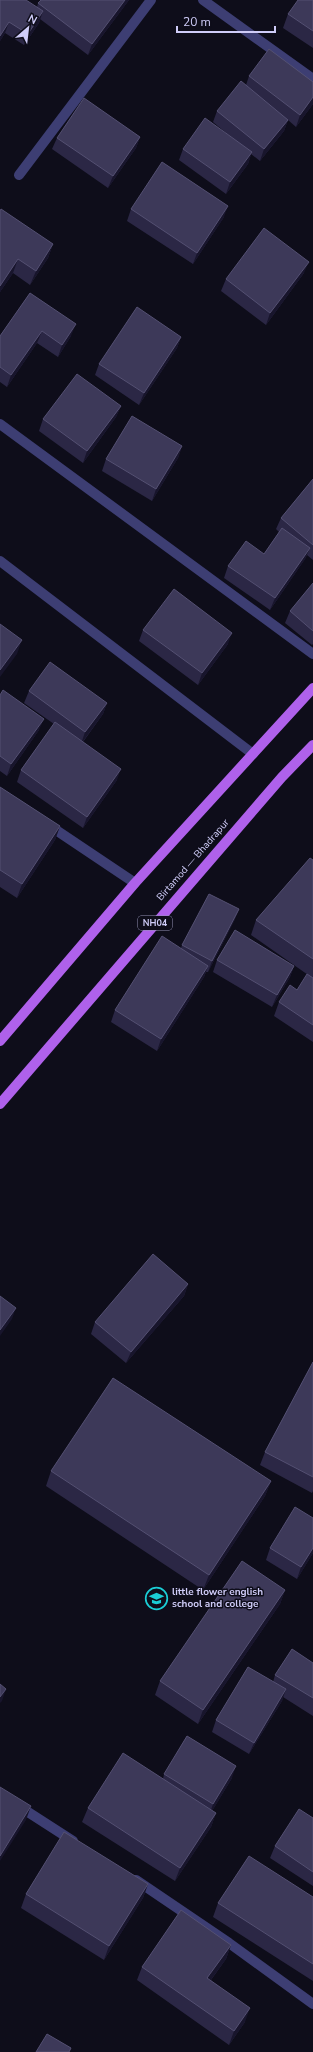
<svg xmlns="http://www.w3.org/2000/svg" width="313" height="2052" font-family="'Nunito Sans',sans-serif">
<style>
.lines{fill:none;stroke-linecap:round;stroke-linejoin:round}
.minor{stroke:#3d3e73;stroke-width:10}
.major{stroke:#af61eb;stroke-width:10}
.wall{fill:#2b2745}
.shaded-wall{fill:#18152c}
.building{fill:#3d3959;stroke:#545072}
.labels{text-anchor:middle;dominant-baseline:central;stroke-width:3;stroke-linejoin:round;paint-order:stroke}
.shield{fill:#0e0d1a;stroke:#9593b5;stroke-width:1}
.shield-label{font-size:9px;font-weight:bold;fill:#cfccf8}
.street-label{font-size:10px;fill:#cfccf8;stroke:#0e0d1a}
.poi-label{font-size:10px;font-weight:bold;fill:#cfccf8;stroke:#0e0d1a;text-anchor:start}
</style>
<rect width="100%" height="100%" fill="#0e0d1a"/>
<g class="lines">
<path class="minor" d="M203,0L313,79
M19,175L151,0
M0,424L313,654
M0,561L253,754
M47,824L135,883
M0,1794L73,1841
M136,1880L229,1943L313,2004"/>
<path class="major" d="M0,1041L135,883L313,688
M0,1104L282,777L313,745"/>
</g>
<path class="wall" d="M0,0L37,7L38,3L41,0H129L88,55L40,19L39,23L24,45L5,33L0,41Z
M313,0V48L283,28L288,14Z
M249,76L313,82V104L296,127L288,120L284,131L260,161L251,154L248,164L226,194L179,160L183,149L232,138L213,122L217,111L246,85Z
M140,137L136,148L108,188L52,149L57,138Z
M131,209L224,217L193,264L127,221Z
M0,211L53,244L48,258L30,285L13,273L0,292Z
M304,273L266,325L221,291L226,279Z
M30,293L71,336L58,357L37,343L7,387L0,382V336Z
M181,337L177,348L139,405L95,375L99,364Z
M121,406L116,417L83,463L39,431L43,419Z
M182,446L178,458L152,501L102,471L106,459Z
M313,479V560L307,555L305,559L270,610L224,578L228,566L264,554L279,532L276,529L281,518Z
M313,583V644L312,645L285,623L290,611Z
M143,630L228,644L198,685L139,641Z
M29,691L107,703L103,714L83,742L117,780L83,828L17,782L21,770L54,724L24,703Z
M0,695L39,730L7,776L0,771Z
M0,787L60,826L55,840L17,898L0,887Z
M313,860V1042L274,1016L279,1002L297,990L311,977L251,935L256,920Z
M239,909L234,921L208,972H206L204,977L157,1051L111,1022L115,1010L181,948L182,945Z
M217,960L294,966L290,977L272,1007L213,972Z
M188,1284L184,1296L126,1363L91,1334L95,1322Z
M313,1362V1491L312,1493L260,1465L265,1452Z
M51,1471L271,1481L265,1496L203,1590L46,1486Z
M270,1548L313,1553L297,1579L266,1560Z
M285,1590L280,1604L198,1724L155,1695L160,1681Z
M313,1663V1716L283,1697L282,1701L249,1754L212,1732L216,1720L273,1682L275,1675Z
M164,1774L232,1778L212,1811L216,1813L211,1827L175,1881L82,1822L88,1808L163,1779Z
M313,1818V1886L270,1858L275,1846Z
M148,1884L143,1898L104,1960L21,1908L26,1894Z
M313,1897V1981L213,1917L218,1903Z
M231,1945L226,1959L211,1980L245,2022L229,2045L137,1980L142,1967Z"/>
<path class="shaded-wall" d="M125,0H129L88,55L92,44Z
M43,11L39,23L24,45L28,34Z
M9,22L5,33L0,41V36Z
M313,97V104L296,127L300,115Z
M288,120L284,131L260,161L264,149Z
M140,137L136,148L108,188L113,176Z
M252,152L248,164L226,194L230,182Z
M228,206L224,217L193,264L197,253Z
M53,244L48,258L30,285L36,271Z
M18,259L13,273L0,292V286Z
M309,262L304,273L266,325L270,313Z
M76,324L71,336L58,357L62,345Z
M42,331L37,343L7,387L11,375Z
M181,337L177,348L139,405L144,393Z
M121,406L116,417L83,463L87,451Z
M182,446L178,458L152,501L156,489Z
M310,548L305,559L270,610L275,598Z
M232,633L228,644L198,685L202,673Z
M22,640L17,654L0,677V670Z
M107,703L103,714L81,744L85,732Z
M44,719L39,730L7,776L11,764Z
M121,769L117,780L83,828L87,817Z
M60,826L55,840L17,898L22,884Z
M239,909L234,921L208,972L212,961Z
M208,966L204,977L157,1051L161,1039Z
M294,966L290,977L272,1007L277,995Z
M188,1284L184,1296L126,1363L131,1352Z
M16,1308L12,1319L0,1336V1330Z
M271,1481L265,1496L203,1590L209,1575Z
M313,1548V1553L297,1579L301,1567Z
M285,1590L280,1604L198,1724L203,1710Z
M6,1689L2,1701L0,1703V1697Z
M286,1689L282,1701L249,1754L254,1743Z
M236,1766L232,1778L209,1816L213,1804Z
M31,1806L26,1820L0,1861V1856Z
M216,1813L211,1827L175,1881L180,1868Z
M148,1884L143,1898L104,1960L109,1946Z
M231,1945L226,1959L202,1992L207,1978Z
M250,2008L245,2022L229,2045L234,2031Z"/>
<path class="building" d="M0,0H26L43,11L28,34L9,22L0,36Z
M41,0H125L92,44L38,3Z
M298,0H313V31L288,14Z
M269,49L313,82V97L300,115L249,76Z
M241,81L288,120L264,149L217,111Z
M84,98L140,137L113,176L57,138Z
M205,118L252,152L230,182L183,149Z
M162,162L228,206L197,253L131,209Z
M1,209L53,244L36,271L18,259L0,286V211Z
M264,228L309,262L270,313L226,279Z
M30,293L76,324L62,345L42,331L11,375L0,367V336Z
M137,307L181,337L144,393L99,364Z
M77,374L121,406L87,451L43,419Z
M132,416L182,446L156,489L106,459Z
M313,479V545L281,518Z
M282,528L310,548L275,598L228,566L246,541L264,554Z
M313,583V631L290,611Z
M174,589L232,633L202,673L143,630Z
M0,624L22,640L0,670Z
M50,662L107,703L85,732L29,691Z
M3,690L44,719L11,764L0,756V695Z
M55,722L121,769L87,817L21,770Z
M0,787L60,826L22,884L0,870Z
M310,858L313,860V959L256,920Z
M209,894L239,909L212,961L182,945Z
M235,930L294,966L277,995L217,960Z
M162,936L208,966L161,1039L115,1010Z
M307,974L313,978V1025L279,1002L290,985L297,990Z
M153,1254L188,1284L131,1352L95,1322Z
M0,1296L16,1308L0,1330Z
M313,1362V1477L265,1452Z
M113,1378L271,1481L209,1575L51,1471Z
M295,1507L313,1518V1548L301,1567L270,1548Z
M242,1561L285,1590L203,1710L160,1681Z
M292,1649L313,1663V1698L275,1675Z
M248,1667L286,1689L254,1743L216,1720Z
M0,1684L6,1689L0,1697Z
M187,1736L236,1766L213,1804L164,1774Z
M123,1753L216,1813L180,1868L88,1808Z
M0,1787L31,1806L0,1856Z
M299,1809L313,1818V1872L275,1846Z
M64,1832L148,1884L109,1946L26,1894Z
M249,1856L313,1897V1964L218,1903Z
M181,1910L231,1945L207,1978L250,2008L234,2031L142,1967Z
M47,2034L71,2048L69,2052H36Z"/>
<defs>
<symbol id="school-ring" viewBox="-11 -11 22 22"><circle r="9.5" fill="#0e0d1a" stroke="#1bcdd5" stroke-width="1.5"/><path d="M0-5L7-2L0 1L-7-2ZM-4 1L0 2.5L4 1V4Q0 6-4 4Z" fill="#1bcdd5"/></symbol>
</defs>
<g fill-rule="evenodd">
<use href="#school-ring" x="144" y="1586" width="25" height="25"/>
</g>
<g class="labels">
<rect class="shield" x="138" y="916" width="34" height="14" rx="3"/>
<g class="shield-label">
<text x="155" y="923">NH04</text>
</g>
<g class="street-label">
<text transform="translate(193 860) rotate(-49)">Birtamod — Bhadrapur</text>
</g>
<g class="poi-label">
<text x="172" y="1592">little flower english<tspan x="172" dy="12">school and college</tspan></text>
</g>
</g>
<g transform="translate(28 28) rotate(28)" stroke="#0e0d1a" stroke-width="3" paint-order="stroke">
<path d="M0-3L7 15L0 10L-7 15Z" fill="#cfccf8"/>
<text y="-6" font-size="11" font-weight="bold" text-anchor="middle" fill="#cfccf8">N</text>
</g>
<path d="M177 26v6h98v-6" fill="none" stroke="#cfccf8" stroke-width="2"/>
<text x="183" y="26" font-size="12" fill="#cfccf8" stroke="#0e0d1a" stroke-width="3" paint-order="stroke">20 m</text>
</svg>
